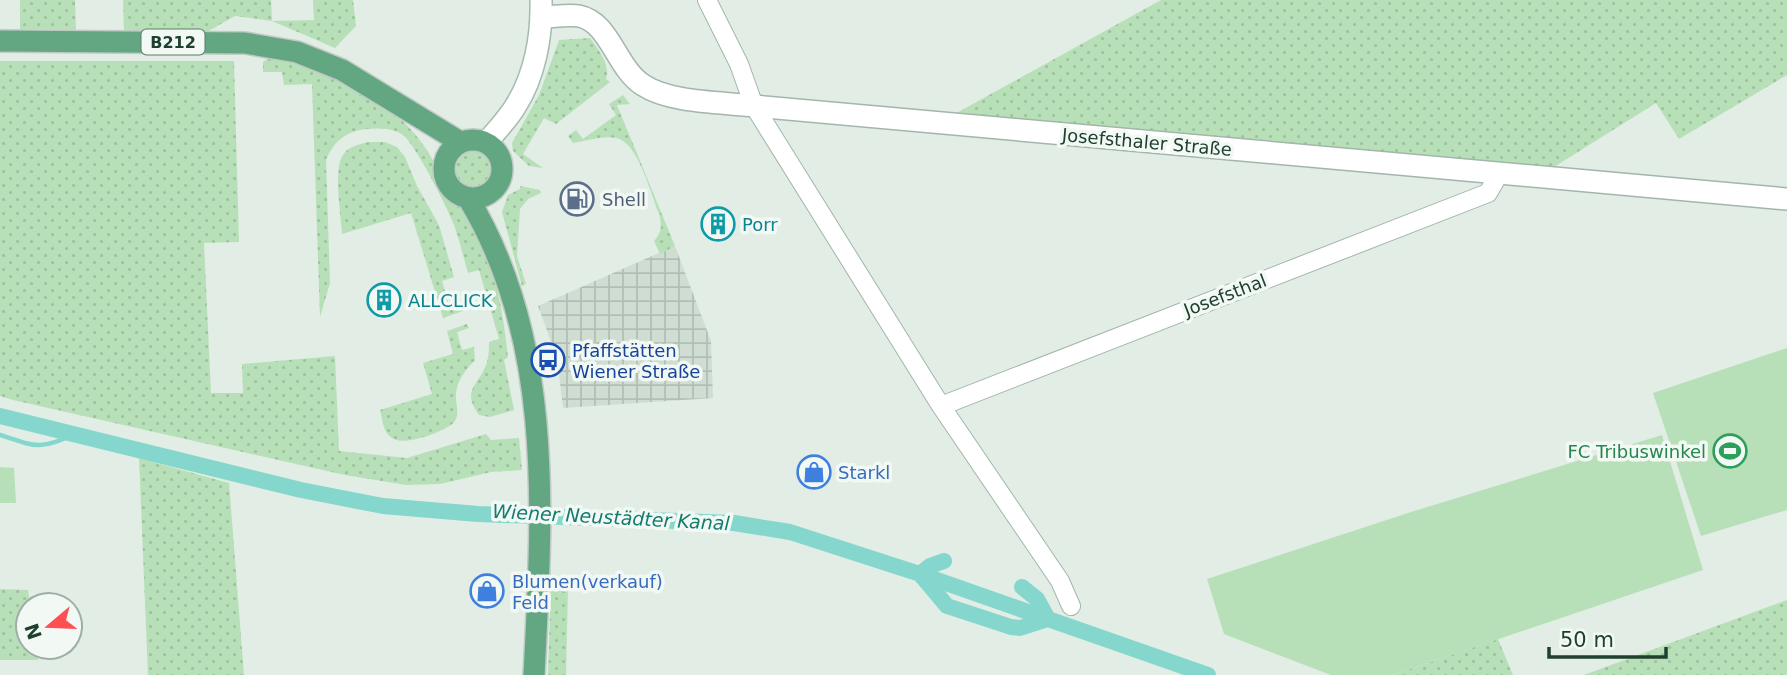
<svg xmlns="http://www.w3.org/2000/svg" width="1787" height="675" font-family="'DejaVu Sans',sans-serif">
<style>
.industrial{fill:url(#industrial-grid)}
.grass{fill:url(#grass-dots)}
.garden{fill:#b8e0b8}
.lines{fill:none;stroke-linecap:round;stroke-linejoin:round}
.stream{stroke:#85d7cd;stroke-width:4.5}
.canal{stroke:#85d7cd;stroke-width:16}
.minor-casing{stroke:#a3b6ab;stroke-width:20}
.tertiary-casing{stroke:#a3b6ab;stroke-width:24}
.secondary-casing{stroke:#a2bdac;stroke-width:24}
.primary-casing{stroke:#c1cac5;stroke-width:24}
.minor{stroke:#fff;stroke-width:18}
.tertiary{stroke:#fff;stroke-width:21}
.secondary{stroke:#fff;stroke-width:21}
.primary{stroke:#62a782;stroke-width:21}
.labels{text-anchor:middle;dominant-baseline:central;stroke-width:7;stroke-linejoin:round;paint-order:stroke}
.shield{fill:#f2f9f4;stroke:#5f786a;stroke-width:2}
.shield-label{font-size:16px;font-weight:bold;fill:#20402f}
.street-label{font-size:18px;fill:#20402f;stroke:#f2f9f4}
.service-label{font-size:18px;fill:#4e5e75;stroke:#f2f9f4;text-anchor:start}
.culture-label{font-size:18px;fill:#0d838f;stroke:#f2f9f4;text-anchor:start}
.transit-label{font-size:18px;fill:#164399;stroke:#f2f9f4;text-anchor:start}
.leisure-label{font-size:18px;fill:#27864d;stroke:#f2f9f4;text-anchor:end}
.shop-label{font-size:18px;fill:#366cbe;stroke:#f2f9f4;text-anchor:start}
.water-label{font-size:19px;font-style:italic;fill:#157b71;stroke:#f2f9f4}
</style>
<defs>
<pattern id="industrial-grid" width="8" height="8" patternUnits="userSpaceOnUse" patternTransform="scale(1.75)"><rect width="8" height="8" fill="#cfddd3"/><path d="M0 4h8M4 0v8" fill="none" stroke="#b1bfb5"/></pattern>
<pattern id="grass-dots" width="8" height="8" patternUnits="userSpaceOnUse" patternTransform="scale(1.75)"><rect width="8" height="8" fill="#b8e0b8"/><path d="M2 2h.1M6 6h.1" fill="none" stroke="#9ec19e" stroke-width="1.8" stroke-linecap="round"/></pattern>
</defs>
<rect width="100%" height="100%" fill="#e1ede5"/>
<path class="industrial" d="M675,246L711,341L713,398L563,408L557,358L538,306Z"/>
<path class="grass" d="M20,0H75L76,30L20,29Z
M123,0H271L272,21L314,20L313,0H353L356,26L335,48L272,21L235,16L205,33L124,32Z
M1161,0H1787V75L1679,139L1656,103L1554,167L1097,129L953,115Z
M590,38C598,49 611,65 606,79L610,82L556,124L544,118L523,154L543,168L529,166L513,151L512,143L539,95L559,40Z
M269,58C316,62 384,96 413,132C421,141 430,153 434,163C437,172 438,180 443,188C449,199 462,205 468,215C495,265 502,303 508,357L504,360L514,410L490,417L479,415C461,390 478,386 486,365C489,358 489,349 489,342L499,339L479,270L468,273C463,256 459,237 452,220C446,205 415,144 403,135C393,128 379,128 367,129C346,131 334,141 326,160L330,283L320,317L312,84L284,85L282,72H263V62Z
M0,61H234L239,242L204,243L211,393H243L242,364L335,356L339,451L407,458L486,434L491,440L519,438L522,470L491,472L440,484L406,485L345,475L13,400L0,396Z
M623,95L630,104L617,105L675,246L660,254L654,241C662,232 662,225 659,214C651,194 638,143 617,138C604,135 586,141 573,143L568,136L576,130L583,139L616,115L609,104Z
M368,142H385L397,147L405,157L417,186L439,225L454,277L442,281L450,309L462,306L463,311L443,318L411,213L342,234C341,216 333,168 343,155C349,146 358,145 368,142Z
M455 169a19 19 0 1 1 38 0a19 19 0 1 1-38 0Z
M520,186L540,190L541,193L528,199L520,209L517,256L526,284L522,286L502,212L508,195L520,189Z
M467,324L469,328L457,332L462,350L474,347L475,360C466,370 457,379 456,394C455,403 460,412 455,421C448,431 405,446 394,439C383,434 383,421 380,410L432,394L423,363L453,354L447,331Z
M139,458L229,483L244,675H148Z
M551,581L568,587L566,675H548Z
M0,589L28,590L30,605H28V647H36L38,660H0Z
M1787,600V675H1584Z
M1498,639L1513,675H1392Z"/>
<path class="garden" d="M1787,348V510L1701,536L1653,393Z
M1662,435L1703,570L1392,675H1331L1224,634L1207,579L1411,512Z
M0,467L14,468L16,503H0Z"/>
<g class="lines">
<path class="stream" d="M0,435C34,446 40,451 74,434"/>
<path class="canal" d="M0,416L301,490L383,506L478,514L734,523L790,532L920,574L1208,675
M944,561L930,566L920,574L947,606L1011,627L1020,628L1048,619L1037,599L1022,587"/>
<defs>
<path id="minor" d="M707,0L739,64L754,106L941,406L1060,581L1071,606
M941,406L1488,193L1499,174"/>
<path id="tertiary" d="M541,17C553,17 568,14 579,16C610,22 616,68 643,85C670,103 722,102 754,106L1787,199"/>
<path id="secondary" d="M487,142C496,131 507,120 515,107C535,76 542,36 541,0"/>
<path id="primary" d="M0,41L245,43L297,52L342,70L460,142
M444 169a29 29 0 1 1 58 0a29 29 0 1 1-58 0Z
M468,198C555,341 542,515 534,675"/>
</defs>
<use href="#minor" class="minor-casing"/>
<use href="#tertiary" class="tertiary-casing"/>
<use href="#secondary" class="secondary-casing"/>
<use href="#primary" class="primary-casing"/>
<use href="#minor" class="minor"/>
<use href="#tertiary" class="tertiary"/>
<use href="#secondary" class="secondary"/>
<use href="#primary" class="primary"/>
</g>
<defs>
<symbol id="fuel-ring" viewBox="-11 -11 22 22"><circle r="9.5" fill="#f2f9f4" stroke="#5c6f8a" stroke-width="1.5"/><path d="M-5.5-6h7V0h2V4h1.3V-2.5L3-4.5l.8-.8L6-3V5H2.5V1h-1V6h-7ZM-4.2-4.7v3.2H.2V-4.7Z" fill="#5c6f8a"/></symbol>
<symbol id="building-ring" viewBox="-11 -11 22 22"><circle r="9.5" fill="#f2f9f4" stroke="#0f9aa8" stroke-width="1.5"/><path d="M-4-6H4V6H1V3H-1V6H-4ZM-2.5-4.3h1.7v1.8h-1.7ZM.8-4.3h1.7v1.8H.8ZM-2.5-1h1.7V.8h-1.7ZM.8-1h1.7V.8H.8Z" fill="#0f9aa8"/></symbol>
<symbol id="bus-ring" viewBox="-11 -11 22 22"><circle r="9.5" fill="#f2f9f4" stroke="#1a4fb4" stroke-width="1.5"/><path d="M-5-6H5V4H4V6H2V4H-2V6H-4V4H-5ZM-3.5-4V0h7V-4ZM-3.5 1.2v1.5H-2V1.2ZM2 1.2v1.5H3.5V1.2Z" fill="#1a4fb4"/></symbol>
<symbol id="stadium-ring" viewBox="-11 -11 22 22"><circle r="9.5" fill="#f2f9f4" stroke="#2e9e5b" stroke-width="1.5"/><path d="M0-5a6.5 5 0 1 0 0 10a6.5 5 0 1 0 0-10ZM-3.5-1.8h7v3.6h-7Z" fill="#2e9e5b"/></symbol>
<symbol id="shop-ring" viewBox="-11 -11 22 22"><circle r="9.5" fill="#f2f9f4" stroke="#3f7fe0" stroke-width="1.5"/><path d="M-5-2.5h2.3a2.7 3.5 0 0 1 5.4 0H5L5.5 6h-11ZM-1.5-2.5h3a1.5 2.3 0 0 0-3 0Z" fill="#3f7fe0"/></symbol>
</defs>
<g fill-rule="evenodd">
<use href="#fuel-ring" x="558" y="180" width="38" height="38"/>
<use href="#building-ring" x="699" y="205" width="38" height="38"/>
<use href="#building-ring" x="365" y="281" width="38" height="38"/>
<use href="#bus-ring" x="529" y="341" width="38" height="38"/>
<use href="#stadium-ring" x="1711" y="432" width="38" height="38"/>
<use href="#shop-ring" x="795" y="453" width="38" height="38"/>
<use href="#shop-ring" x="468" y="572" width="38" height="38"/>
</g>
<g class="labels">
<rect class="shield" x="141.5" y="29.5" width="63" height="25" rx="5"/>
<g class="shield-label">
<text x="173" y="42">B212</text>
</g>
<g class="street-label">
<text transform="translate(1147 142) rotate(5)">Josefsthaler Straße</text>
<text transform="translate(1225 295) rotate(-21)">Josefsthal</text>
</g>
<g class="service-label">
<text x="602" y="199">Shell</text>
</g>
<g class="culture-label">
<text x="742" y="224">Porr</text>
<text x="408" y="300">ALLCLICK</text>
</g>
<g class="transit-label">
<text x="572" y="350">Pfaffstätten<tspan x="572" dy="21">Wiener Straße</tspan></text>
</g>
<g class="leisure-label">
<text x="1706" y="451">FC Tribuswinkel</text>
</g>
<g class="shop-label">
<text x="838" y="472">Starkl</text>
<text x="512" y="581">Blumen(verkauf)<tspan x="512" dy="21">Feld</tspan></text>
</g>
<g class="water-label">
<text transform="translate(611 517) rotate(3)">Wiener Neustädter Kanal</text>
</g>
</g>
<g transform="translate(49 626) rotate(251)"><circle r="33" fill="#f2f9f4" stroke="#9eafa5" stroke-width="2"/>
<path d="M0-5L12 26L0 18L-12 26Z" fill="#fe4f53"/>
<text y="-10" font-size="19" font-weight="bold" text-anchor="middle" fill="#20402f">N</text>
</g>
<path d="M1549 647v10h117v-10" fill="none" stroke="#20402f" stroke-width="3.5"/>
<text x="1560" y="647" font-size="21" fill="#20402f" stroke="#f2f9f4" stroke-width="5" paint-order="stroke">50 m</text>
</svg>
